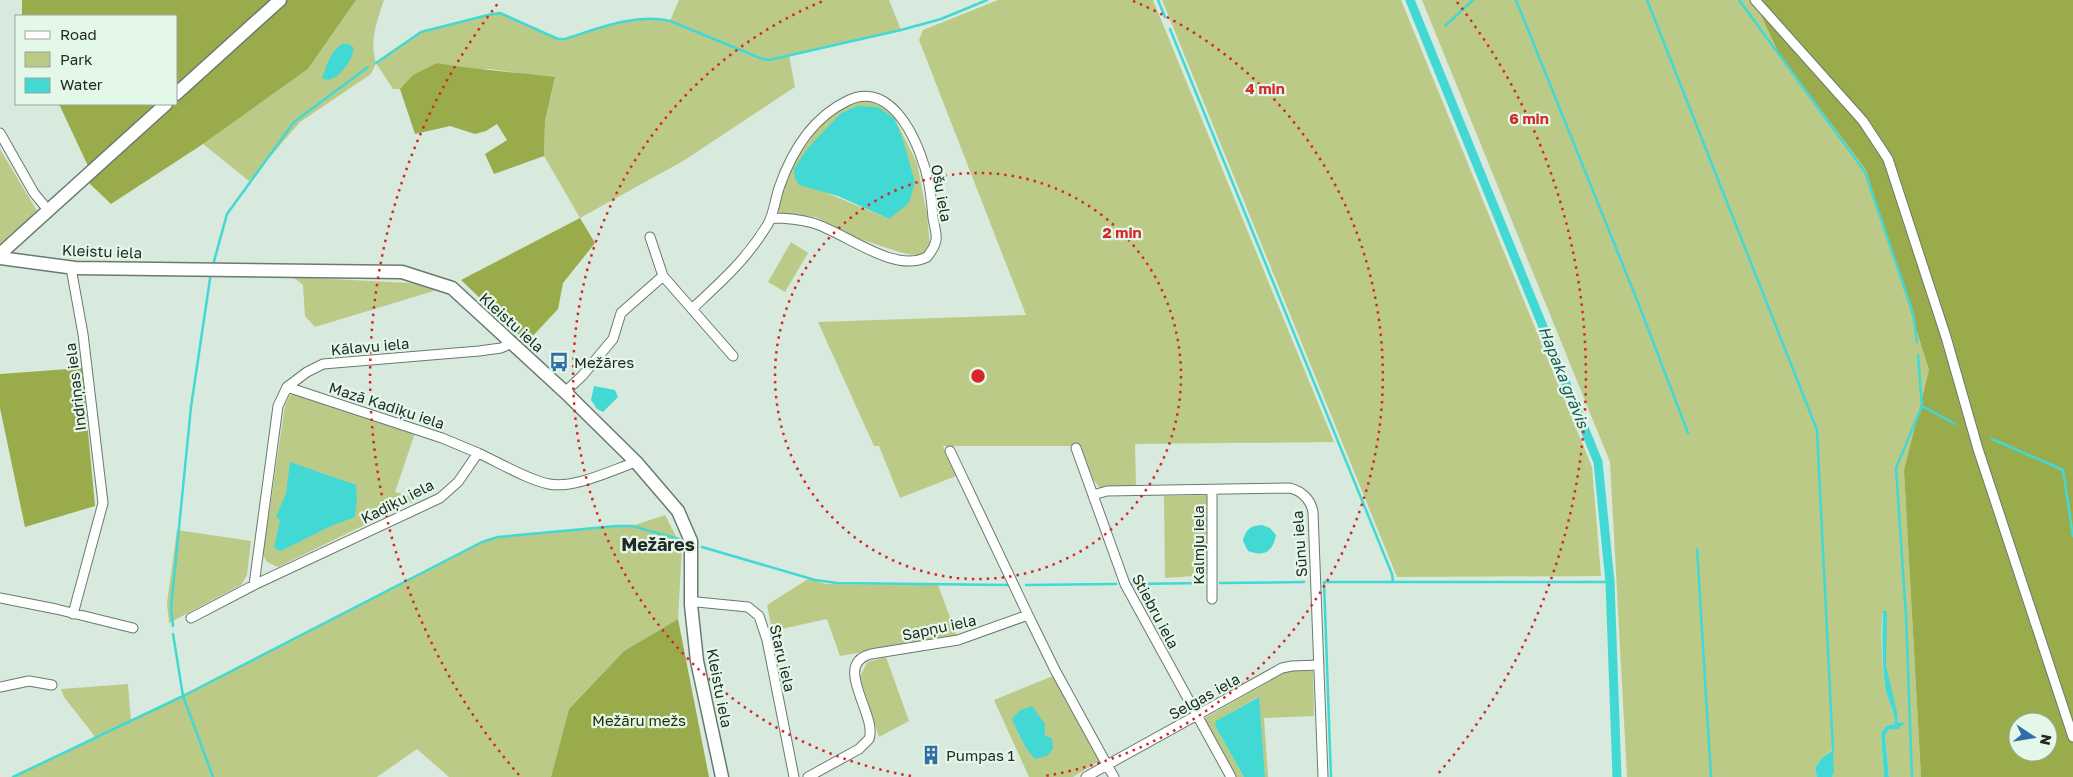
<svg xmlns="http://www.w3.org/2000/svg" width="2073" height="777" font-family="'Golos Text',sans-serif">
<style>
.green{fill:#bcca88;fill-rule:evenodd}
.forest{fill:#9aab4b;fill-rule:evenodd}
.water{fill:#42d8d4}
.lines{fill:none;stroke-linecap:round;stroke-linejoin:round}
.stream{stroke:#42d8d4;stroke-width:2.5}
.canal{stroke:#42d8d4;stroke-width:9}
.street-casing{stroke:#697a6f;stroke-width:11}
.secondary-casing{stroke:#697a6f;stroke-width:15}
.street{stroke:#fff;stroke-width:9}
.secondary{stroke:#fff;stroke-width:12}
.ring{fill:none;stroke:#d62828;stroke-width:2.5;stroke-dasharray:2.5 5}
.labels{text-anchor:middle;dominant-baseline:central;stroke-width:4.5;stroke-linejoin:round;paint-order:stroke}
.street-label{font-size:15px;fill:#232a25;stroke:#e4f8ea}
.poi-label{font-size:15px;fill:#232a25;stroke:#e4f8ea;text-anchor:start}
.park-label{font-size:15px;fill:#272e04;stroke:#e4f8ea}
.water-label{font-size:16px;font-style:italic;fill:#1d5957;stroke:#e4f8ea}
.quarter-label{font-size:18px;font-weight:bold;fill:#232a25;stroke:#e4f8ea}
.centre{fill:#d62828;stroke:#e4f8ea;stroke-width:2.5}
.ring-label{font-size:15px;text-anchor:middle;font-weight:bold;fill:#d62828;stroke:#e4f8ea;stroke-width:4.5;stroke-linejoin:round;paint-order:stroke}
</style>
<rect width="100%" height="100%" fill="#d7eadd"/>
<path class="green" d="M356,0H384C377,21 369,41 376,63L421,32L488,15L500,13L558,39H565C599,28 635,13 670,21L679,0H889L901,30L789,55L795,87L683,161L580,218L544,156L545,121L555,78L490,69H466L438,63L414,75L400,89H393L376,63L371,74L300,122L249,181L203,144L308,69Z
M998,0H1153L1334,442L1135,444L1136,488H1100L1093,479L1081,446H943L956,476L900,498L879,446H874L818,322L1026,315L919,40L923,30Z
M1162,0H1401L1592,467L1601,576L1397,577Z
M1422,0H1754L1778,52L1866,170L1929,370L1904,470L1921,777H1889L1885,735L1890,729L1905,722L1898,724C1897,704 1888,686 1886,666C1885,645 1888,633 1883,611C1880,635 1882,662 1885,686C1887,699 1894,708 1895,724L1886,726L1881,733L1884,777H1832L1834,772L1832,750L1822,758L1815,768L1817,777H1627L1610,462Z
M873,99L892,113L917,163L927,215L930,246L923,254L912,255L896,251L860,239L816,217L780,214L777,204L788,170L822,123L847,103ZM857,106L889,219L820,190V137L841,113Z
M0,149L37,211L0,244Z
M791,242L808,253L785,292L768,282Z
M293,277L410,283L437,290L315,327L305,316L303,285Z
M298,394L415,433L395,492L418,499L278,567L267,562L263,555L285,405L290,395Z
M1207,495L1209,575L1165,578L1164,496Z
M665,515L682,548L678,619L624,651L569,709L551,777H449L417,749L377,777H13L96,738L64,697L61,689L128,684L131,721L183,696L482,542L498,537L616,526H632Z
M177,530L251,541L247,575L241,585L169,623L167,603Z
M808,579L826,584L938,585L957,636L840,656L827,619L772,631L767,605Z
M886,657L909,721L879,737L860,677L867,662Z
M1287,671H1313L1314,716L1264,718L1268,777H1265L1258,697L1217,721L1215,726L1244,777H1235L1203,719Z
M1053,676L1099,761L1073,777H1029L994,700ZM1045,724V736L1035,759L1018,734Z"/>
<path class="forest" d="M22,0H356L308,69L203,144L111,204L89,183L98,175L88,166L59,104H176V16H22Z
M1754,0H2073V777H1921L1904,470L1929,370L1866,170L1778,52ZM2018,722H2048V752H2018Z
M437,63C476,70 516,72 555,77L545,121L544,156L494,174L485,154L507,140L497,124L486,131L475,134L450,126L415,134L400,89L413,75Z
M580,218L595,243L563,283L558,309L530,339L524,340L461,280Z
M82,368L95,506L25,527L0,408V374Z
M678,619L709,777H551L569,709L624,651Z"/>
<path class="water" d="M342,44H349L353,47C355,59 334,87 322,78C327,65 330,52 342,44Z
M857,106L878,107L894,118L902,137L915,182L909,203L889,219L838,196L799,185L795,178L794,169L807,149L841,113Z
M594,386L615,390L618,397L603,412L597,409L591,400Z
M290,462L356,485L357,497L355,517L331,526L281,551L274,548L280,520L276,517L286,494Z
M1262,525L1270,528L1276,535C1273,552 1264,557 1248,551L1243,541C1246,529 1250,526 1262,525Z
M1883,611H1887L1886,665L1897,712L1898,723L1906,722L1898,729H1890L1885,735L1889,777H1884L1881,733L1886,726L1895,724C1894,708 1887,699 1885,686C1882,661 1882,636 1883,611Z
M1259,697L1265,777H1244L1215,726L1216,721Z
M1032,706L1045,724V736L1052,738L1053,749L1047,756L1035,759C1024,747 1018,733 1012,719L1019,711Z
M1833,750L1834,772L1832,777H1817L1815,768L1822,758Z"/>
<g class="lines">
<path class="stream" d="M1158,0L1165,17
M1516,0L1639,305L1688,433
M1647,0L1817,430L1833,750
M1739,0L1865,172L1913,313L1917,342
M1445,26L1473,0
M1170,29L1392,574L1393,582
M376,63L421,32L488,15L500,13L558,39H565C599,28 635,13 670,21L760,58L769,60L901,30L941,19L987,0
M213,265L227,214L294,122L368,67
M1922,406L1955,424
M1992,439L2063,470L2073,536
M702,547L815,580L837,583L1007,585
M1697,549L1711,777
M1220,583L1304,582
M1131,584L1204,583
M1026,585L1116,584
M173,626L171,608L191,407L211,272
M173,634L183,696L213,777
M13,777L183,696L482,542L498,537L616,526H632L679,539
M1331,777L1324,582H1610
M1912,777L1906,616L1896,468L1922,406L1918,355"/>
<path class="canal" d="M1410,0L1598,462L1610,582L1617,777"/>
<defs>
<path id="street" d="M1755,0L1863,121L1888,159L1946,337L1978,449L2073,737
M0,133L34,193L48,210
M71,268L83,334L103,503L73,614
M663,276L733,356
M693,308C723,280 746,260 768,224C774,213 775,200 779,188C791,153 812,118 847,101C894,77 922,149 929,184C931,195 932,207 933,218C934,225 937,233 936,240C935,247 931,252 927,257C894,274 846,233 813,223C799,219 785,218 771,218
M287,387L442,438L478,453
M565,392L582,376L613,339L621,313L663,276L650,237
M1076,448L1125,584L1231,777
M1212,490V599
M1093,495L1107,491L1290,488C1302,491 1311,500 1313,512L1323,777
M254,585L278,406L287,387L307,372L323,364L479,351L501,348L512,343
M0,598L56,609L133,628
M691,605L697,602L748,607L759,616L767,640L794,777
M1028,615L1055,670L1107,765L1282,668L1292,666L1319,665
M191,618L254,585L440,498L458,482L478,453C498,462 528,480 549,484C574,489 612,470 636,462
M0,687L29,681L52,685
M808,777L859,749L869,739C878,715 831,664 871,654L958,640L1028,615L950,451
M1086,777L1107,765L1114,777"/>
<path id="secondary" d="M176,94L280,0
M0,254L166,104
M0,258L75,268L402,272L452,288L565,392L636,462L678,511L691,541V605L697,661L722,777"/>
</defs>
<use href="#street" class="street-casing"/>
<use href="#secondary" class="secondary-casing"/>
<use href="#street" class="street"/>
<use href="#secondary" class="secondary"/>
</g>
<g class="ring">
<circle cx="978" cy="376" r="203"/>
<path d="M911 776A406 406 0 0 1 823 1M1133 1A406 406 0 0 1 1045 776"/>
<path d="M519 775A608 608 0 0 1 499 2M1457 2A608 608 0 0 1 1437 775"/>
</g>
<defs>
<symbol id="bus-bare" viewBox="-9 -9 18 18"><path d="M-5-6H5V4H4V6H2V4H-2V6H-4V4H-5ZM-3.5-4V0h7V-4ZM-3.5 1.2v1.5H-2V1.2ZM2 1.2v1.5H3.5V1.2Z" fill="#306fa6" stroke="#e4f8ea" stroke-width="2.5" paint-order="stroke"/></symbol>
<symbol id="building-bare" viewBox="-9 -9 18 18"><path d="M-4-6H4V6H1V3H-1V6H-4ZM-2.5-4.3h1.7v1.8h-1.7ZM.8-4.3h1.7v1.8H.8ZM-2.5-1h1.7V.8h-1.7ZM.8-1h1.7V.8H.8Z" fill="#306fa6" stroke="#e4f8ea" stroke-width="2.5" paint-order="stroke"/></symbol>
</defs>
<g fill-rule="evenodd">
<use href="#bus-bare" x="545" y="348" width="28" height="28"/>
<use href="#building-bare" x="917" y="741" width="28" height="28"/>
</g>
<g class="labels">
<g class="street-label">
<text transform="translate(942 193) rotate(80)">Ošu iela</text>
<text transform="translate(102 251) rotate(2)">Kleistu iela</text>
<text transform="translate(512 322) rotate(42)">Kleistu iela</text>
<text transform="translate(370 346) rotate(-5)">Kālavu iela</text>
<text transform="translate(75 387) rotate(-97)">Indriņas iela</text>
<text transform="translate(387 405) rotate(18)">Mazā Kadiķu iela</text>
<text transform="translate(397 501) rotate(-27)">Kadiķu iela</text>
<text transform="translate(1299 544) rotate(-94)">Sūnu iela</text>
<text transform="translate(1198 545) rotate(-90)">Kalmju iela</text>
<text transform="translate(1156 611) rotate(62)">Stiebru iela</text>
<text transform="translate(939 627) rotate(-12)">Sapņu iela</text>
<text transform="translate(783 658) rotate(77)">Staru iela</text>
<text transform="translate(720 688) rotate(79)">Kleistu iela</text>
<text transform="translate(1204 696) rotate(-29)">Selgas iela</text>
</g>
<g class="poi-label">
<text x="574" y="362">Mežāres</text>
<text x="946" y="755">Pumpas 1</text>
</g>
<g class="park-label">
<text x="639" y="720">Mežāru mežs</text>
</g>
<g class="water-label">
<text transform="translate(1564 377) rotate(68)">Hapaka grāvis</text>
</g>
<g class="quarter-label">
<text x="658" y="544">Mežāres</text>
</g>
</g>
<circle cx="978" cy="376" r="8" class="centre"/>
<g class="ring-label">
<text x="1265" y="94">4 min</text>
<text x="1529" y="124">6 min</text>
<text x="1122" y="238">2 min</text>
</g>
<rect x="15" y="15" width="162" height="90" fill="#e4f8ea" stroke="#97a69b"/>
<rect x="25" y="31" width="25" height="8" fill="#ffffff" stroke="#97a69b"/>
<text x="60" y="40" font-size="15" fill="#232a25">Road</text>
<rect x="25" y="52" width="25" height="15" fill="#bcca88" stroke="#97a69b"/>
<text x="60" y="65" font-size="15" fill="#232a25">Park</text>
<rect x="25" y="78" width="25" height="15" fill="#42d8d4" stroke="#97a69b"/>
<text x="60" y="90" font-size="15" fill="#232a25">Water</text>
<g transform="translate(2033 737) rotate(102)"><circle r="24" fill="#e4f8ea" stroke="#97a69b"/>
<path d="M0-4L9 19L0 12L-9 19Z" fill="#306fa6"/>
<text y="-8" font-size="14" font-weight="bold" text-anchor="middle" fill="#232a25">N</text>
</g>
</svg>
